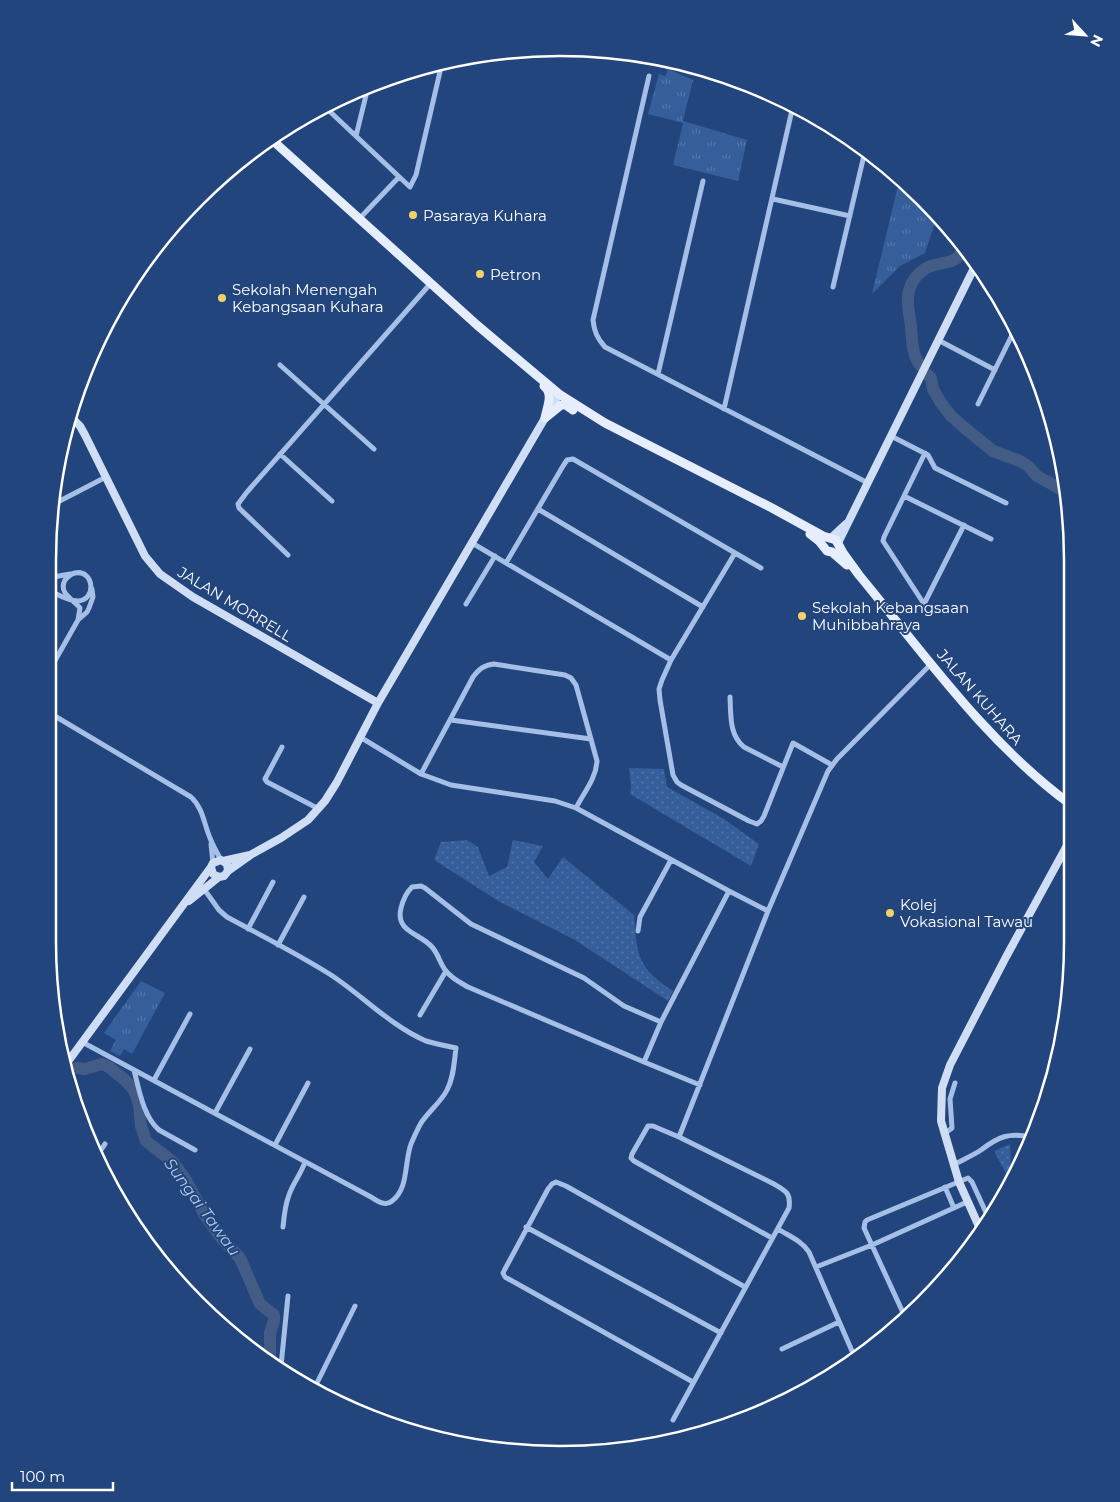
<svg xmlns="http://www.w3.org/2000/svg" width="1120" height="1502" font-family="Montserrat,sans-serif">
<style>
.grass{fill:url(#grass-dots)}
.park{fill:url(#park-tufts)}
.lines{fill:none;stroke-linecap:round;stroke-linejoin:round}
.river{stroke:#425c85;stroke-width:12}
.street{stroke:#a5bfe6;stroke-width:5}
.secondary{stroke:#cfdef5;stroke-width:8}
.primary{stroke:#e6eefd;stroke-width:9}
.poi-dot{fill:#f2d167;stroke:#22457d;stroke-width:2}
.labels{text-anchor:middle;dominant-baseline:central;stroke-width:4;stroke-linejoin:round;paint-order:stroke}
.poi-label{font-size:15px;fill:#fff;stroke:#22457d;text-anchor:start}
.street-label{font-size:15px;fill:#fff;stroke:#22457d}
.water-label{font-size:16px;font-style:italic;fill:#b1c9ee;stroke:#22457d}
.rim{fill:none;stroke:#fff;stroke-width:2.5}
</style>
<defs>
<pattern id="grass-dots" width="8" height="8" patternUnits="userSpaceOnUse" patternTransform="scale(1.25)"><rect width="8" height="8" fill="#355e9a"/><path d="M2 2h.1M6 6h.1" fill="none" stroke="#5376a9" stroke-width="1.8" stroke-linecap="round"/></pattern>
<pattern id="park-tufts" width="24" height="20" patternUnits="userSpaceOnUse" patternTransform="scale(1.25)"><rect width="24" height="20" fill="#355e9a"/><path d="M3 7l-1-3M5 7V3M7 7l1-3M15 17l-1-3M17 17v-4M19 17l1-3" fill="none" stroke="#5376a9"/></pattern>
</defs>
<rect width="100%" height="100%" fill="#22457d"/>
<path class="grass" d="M629,768L664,769L667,787L724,819L759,844L751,866L630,794L631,787Z
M467,840L478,847L489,876L507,867L513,840L543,846L534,862L548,879L563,857L634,915C637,956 637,967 673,991L668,1001L575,940L500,902L434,860L441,842Z
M1010,1144L1011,1165L1018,1166L1011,1183L994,1151Z"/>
<path class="park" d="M668,69L693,80L683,121L747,140L738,181L673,165L683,123L648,114L659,74L665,76Z
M900,177L937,217L925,253L900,266L872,294Z
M141,981L165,993L132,1054L124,1049L120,1056L110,1051L116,1040L104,1033Z"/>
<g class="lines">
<path class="river" d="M920,365C912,355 912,339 911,327C910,317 907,306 908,296C909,283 919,270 931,266C946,261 959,265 964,245
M928,375L931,378L933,389L941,403L951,416L966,429L993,451L1020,461L1028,466L1037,476L1068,493
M77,1068L85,1069L102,1064L109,1067L126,1081L134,1090L139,1104L141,1126L146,1141L173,1162L184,1177L206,1217L222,1239L240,1258L260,1304L274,1315V1321L270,1333V1359"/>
<path class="street" d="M649,76L593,320C594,331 597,338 605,347L868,483
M324,106L410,187L416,175L442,63
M356,136L368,87
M773,199L850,216
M359,219L399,177
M833,287L865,151
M938,340L995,370
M280,365L374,449
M658,374L703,181
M978,404L1014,331
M724,409L792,110
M891,436L928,455L935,468L1006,503
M280,454L332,501
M904,496L991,539
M52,505L106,477
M538,509L703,607
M472,543L671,660
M735,553L671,660L662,680L659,689L660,700L673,775L677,782L681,785L749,821L757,824L761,821L764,816L793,743L832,765
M288,555L239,508L238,504L247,492L431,283
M506,563L563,466L567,460L573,459L761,568
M48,578L70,574
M48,590C57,594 68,601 78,601C97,600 94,569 75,573C71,574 68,576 65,580C58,593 73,599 80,608L78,620
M466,604L495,556
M924,604L883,541L884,537L925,453
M924,604L964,525
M48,673L78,620L87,612L89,608L93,597L92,589
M730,697C731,715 729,735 744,747L783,767
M48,712L191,797C203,808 204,824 210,838C213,846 217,853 221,860
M451,720L591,739
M360,737L421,774L451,785L555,801L576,808L729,891L768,911
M282,747L265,779L267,782L319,809
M421,774L473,677C479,669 484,665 494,664L565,675L571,678L576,685L597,761C596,779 584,792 576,808
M211,844L213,863
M248,929L273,882
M638,931L640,917L671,860
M278,945L304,897
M420,1015L446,971
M661,1022L624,1006L584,978L471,924L425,888L421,886L412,887C406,893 403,900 401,908C395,932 420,933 432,947C439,955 440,964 446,971C451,978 461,983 468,987L644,1062L700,1085
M82,1042L371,1197C377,1201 385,1207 392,1201C409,1188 404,1163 411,1144C414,1137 417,1130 421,1123C429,1111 441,1102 447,1090C454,1077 454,1062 456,1048C446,1046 436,1044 426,1041C391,1026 363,996 331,975C298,954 262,936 227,917L219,910L204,889
M644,1062L661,1022L729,891
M134,1070C139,1089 143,1116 159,1130L195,1150
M154,1080L190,1014
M215,1113L250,1049
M944,1134L952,1128L950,1099L955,1083
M679,1137L768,911L828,771L837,759L931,664
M275,1145L308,1083
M98,1154L105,1144
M953,1165C962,1160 972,1156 981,1150C998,1137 1009,1132 1031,1137
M945,1187L954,1208
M283,1227C284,1216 285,1205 289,1195C293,1183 301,1174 305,1162
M526,1227L721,1333
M778,1229C789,1236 802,1241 809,1252L855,1358
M816,1267L872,1245L967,1202
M905,1317L864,1228L865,1222L867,1220L968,1178L972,1182L989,1219
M782,1349L839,1322
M281,1366L288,1296
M693,1382L505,1277L503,1273L505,1269L548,1189L552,1184L556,1182L566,1186L745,1287
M314,1389L355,1306
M673,1420L789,1208C791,1193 786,1191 774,1184L679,1137L653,1126H648L632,1154L631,1158L634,1161L772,1238"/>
<path class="secondary" d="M69,415L80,426L85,435L145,556L160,574L193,597L378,703
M831,538L846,524
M838,543L976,264
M223,861L250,855
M228,871L227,864L221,860L213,863L211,867L213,874L219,877L224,876L228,871L252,854L281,838L308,820L325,801L337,782L378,703L559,394
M189,901L219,877
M64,1067L211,867
M981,1231L959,1182L941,1121L942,1088L950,1065L1006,957L1070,840"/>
<path class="primary" d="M271,139L477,325L559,394L605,423L772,508L823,536L836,540L843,553L859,575C925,655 986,742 1070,804
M544,386C554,394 547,407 545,418
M545,418L561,405H566L573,410
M810,534L819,541L827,551L832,552L847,565"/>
</g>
<g class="poi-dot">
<circle cx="413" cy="215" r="5"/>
<circle cx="480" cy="274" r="5"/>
<circle cx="222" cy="298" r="5"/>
<circle cx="802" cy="616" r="5"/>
<circle cx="890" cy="913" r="5"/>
</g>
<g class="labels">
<g class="poi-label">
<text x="423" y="215">Pasaraya Kuhara</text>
<text x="490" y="274">Petron</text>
<text x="232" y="289">Sekolah Menengah<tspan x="232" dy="17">Kebangsaan Kuhara</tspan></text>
<text x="812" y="607">Sekolah Kebangsaan<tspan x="812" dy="17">Muhibbahraya</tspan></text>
<text x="900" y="904">Kolej<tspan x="900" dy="17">Vokasional Tawau</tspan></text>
</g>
<g class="street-label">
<text transform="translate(235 604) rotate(31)">JALAN MORRELL</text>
<text transform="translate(980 697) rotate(49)">JALAN KUHARA</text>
</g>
<g class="water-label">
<text transform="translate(202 1207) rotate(54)">Sungai Tawau</text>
</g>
</g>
<path d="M0 0H1120V1502H0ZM560 56H560A504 504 0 0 1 1064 560V942A504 504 0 0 1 560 1446H560A504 504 0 0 1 56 942V560A504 504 0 0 1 560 56Z" fill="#22457d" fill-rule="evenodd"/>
<path class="rim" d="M560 56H560A504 504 0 0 1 1064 560V942A504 504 0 0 1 560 1446H560A504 504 0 0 1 56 942V560A504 504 0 0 1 560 56Z"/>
<g transform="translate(1085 35) rotate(116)" stroke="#22457d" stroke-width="4" paint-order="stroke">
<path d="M0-4L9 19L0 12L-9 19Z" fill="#ffffff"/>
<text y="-8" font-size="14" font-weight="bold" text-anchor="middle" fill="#ffffff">N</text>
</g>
<path d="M12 1482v8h101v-8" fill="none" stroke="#ffffff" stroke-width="2.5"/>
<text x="20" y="1482" font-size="15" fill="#ffffff" stroke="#22457d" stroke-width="4" paint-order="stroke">100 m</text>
</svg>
